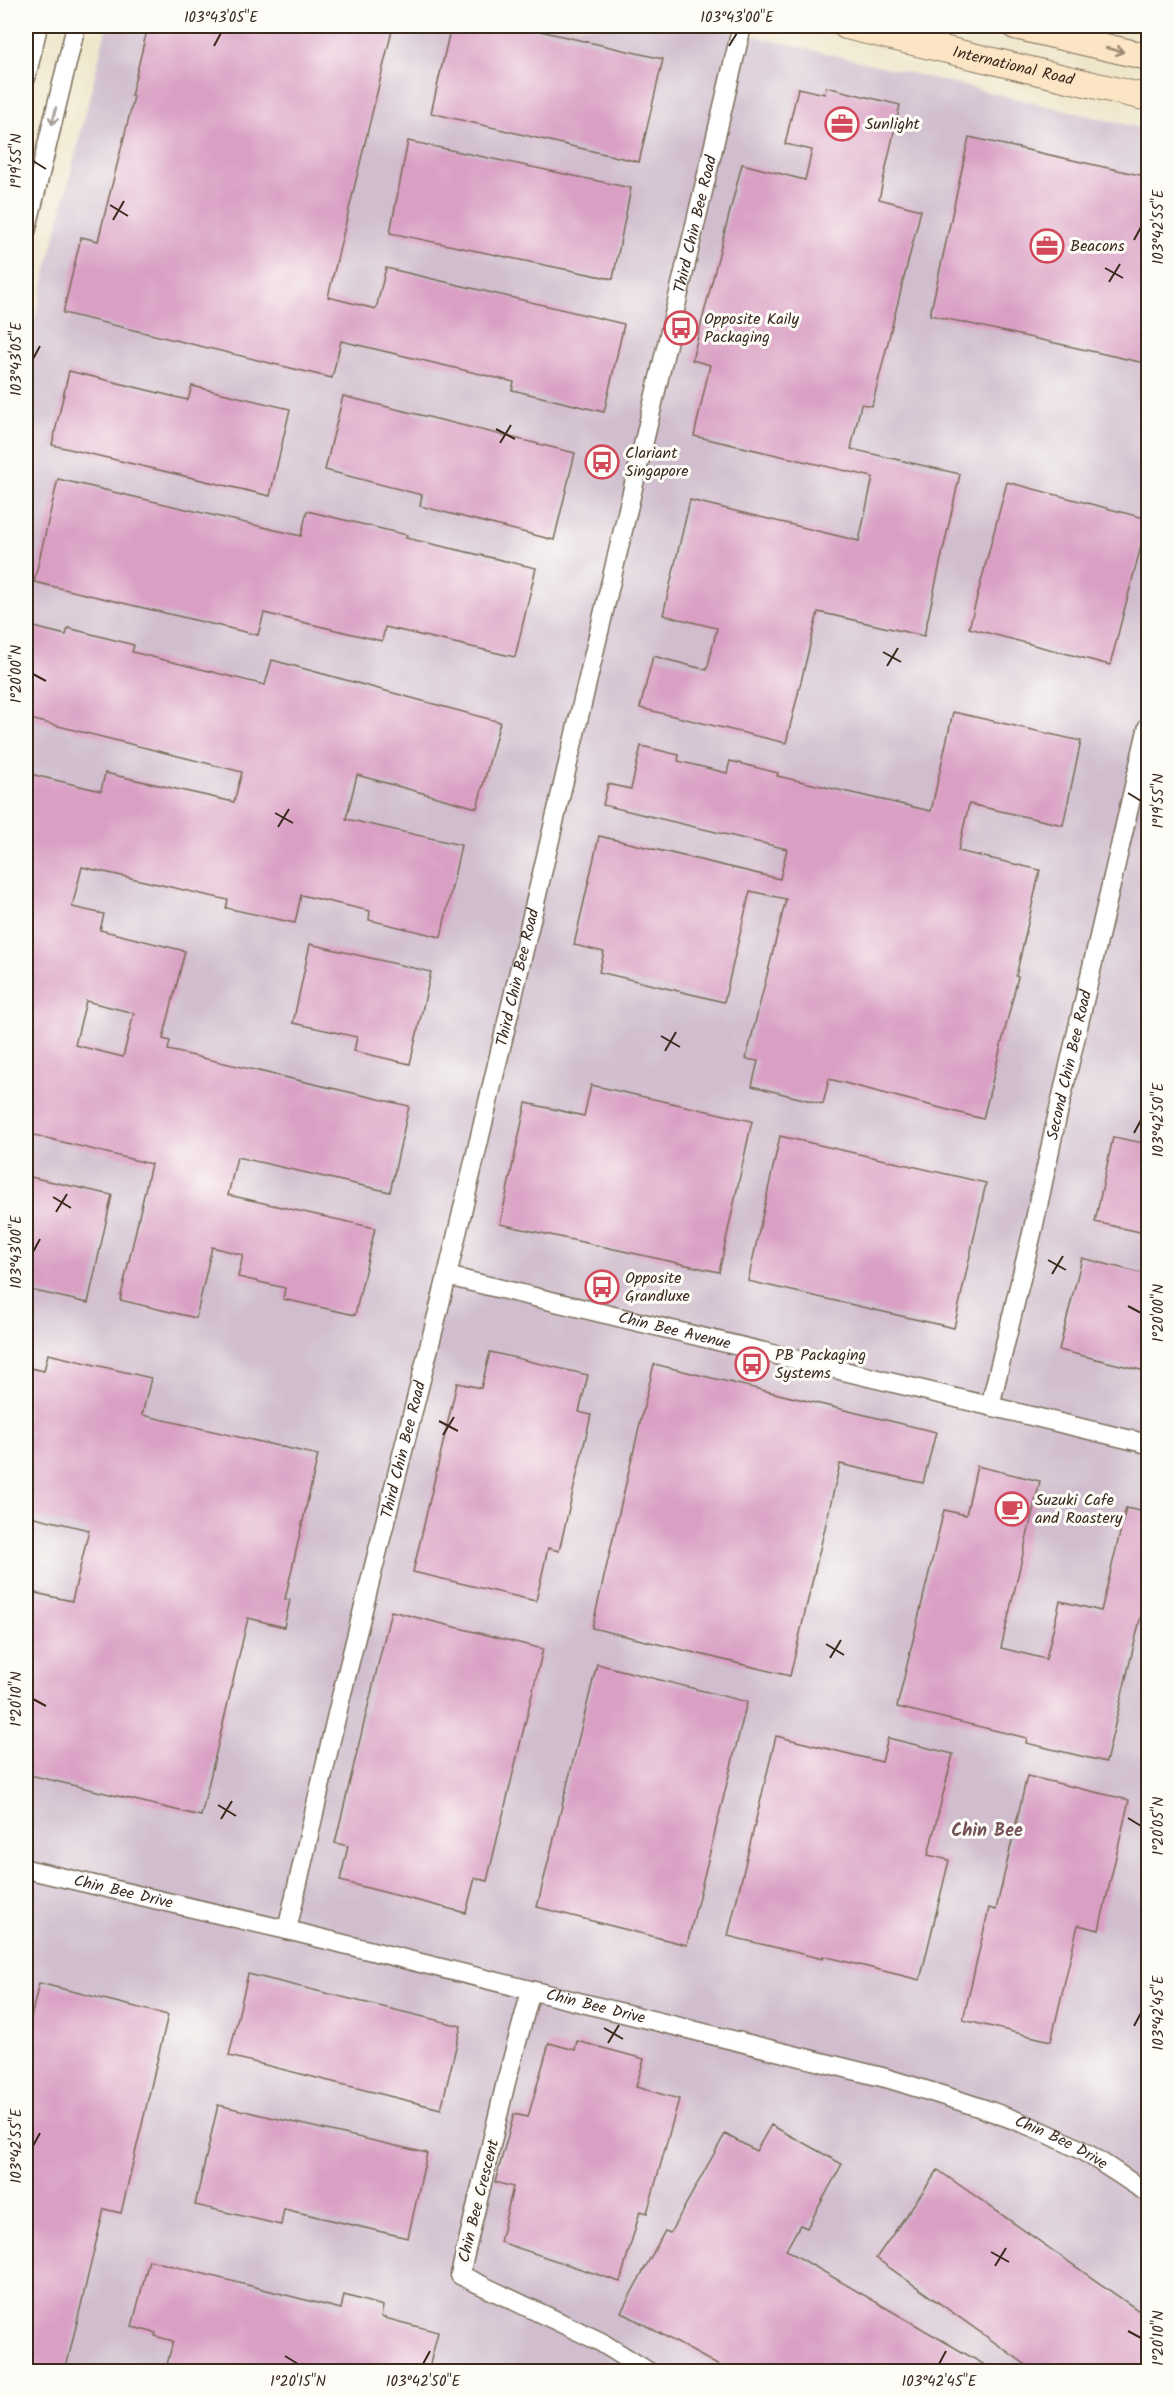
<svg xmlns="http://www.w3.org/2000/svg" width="1174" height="2397" font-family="Kalam,sans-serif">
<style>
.industrial{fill:#d0bdcd}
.building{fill:#daa0c4;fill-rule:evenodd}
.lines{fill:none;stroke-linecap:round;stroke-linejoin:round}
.minor-casing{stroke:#7a6c5a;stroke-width:21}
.secondary-casing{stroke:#7a6c5a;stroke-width:28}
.minor{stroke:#fff;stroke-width:18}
.secondary{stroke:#fce5c4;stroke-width:26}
.oneway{stroke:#9c8871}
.oneway2{stroke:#a79f9a}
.ticks{fill:none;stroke:#3b2a1e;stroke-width:2}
.labels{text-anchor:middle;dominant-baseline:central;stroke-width:6;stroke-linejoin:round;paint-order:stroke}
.street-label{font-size:16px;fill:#3b2a1e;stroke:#fdfcf7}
.poi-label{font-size:16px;fill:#3b2a1e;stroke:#fdfcf7;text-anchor:start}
.neighbourhood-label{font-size:18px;font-weight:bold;fill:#735358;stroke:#fdfcf7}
.neatline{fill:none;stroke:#3b2a1e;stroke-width:2}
.ticks-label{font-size:15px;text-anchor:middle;fill:#3b2a1e}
</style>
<rect width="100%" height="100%" fill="#fdfcf7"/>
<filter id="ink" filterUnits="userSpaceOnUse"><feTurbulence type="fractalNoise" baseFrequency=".0167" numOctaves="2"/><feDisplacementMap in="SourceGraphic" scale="12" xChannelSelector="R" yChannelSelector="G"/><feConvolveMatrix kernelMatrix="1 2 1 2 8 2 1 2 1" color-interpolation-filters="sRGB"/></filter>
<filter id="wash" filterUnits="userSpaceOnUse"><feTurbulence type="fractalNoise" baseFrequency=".008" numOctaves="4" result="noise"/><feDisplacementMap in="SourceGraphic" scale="24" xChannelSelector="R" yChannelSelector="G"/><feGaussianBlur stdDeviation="1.35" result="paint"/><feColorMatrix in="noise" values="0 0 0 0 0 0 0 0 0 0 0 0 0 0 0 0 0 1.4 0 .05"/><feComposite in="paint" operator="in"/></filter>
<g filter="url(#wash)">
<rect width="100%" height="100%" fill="#efe6ca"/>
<path class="industrial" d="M107,26H712L1148,130V2371L26,2372V354Z"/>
<g id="blocks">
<path class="building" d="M148,26H393L328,297L376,309L386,268L624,324L604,412L512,390L514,382L341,341L332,378L63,313L81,237L98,241L134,97L131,96Z
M451,26H518L663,59L639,162L431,113Z
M826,87L900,105L879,199L921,210L872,406L861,404L851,449L960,474L924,636L818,612L786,743L640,708L653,656L707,670L717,628L663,615L690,500L859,541L873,477L694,436L710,365L692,360L742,164L805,180L812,150L785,144L798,88L825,94Z
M969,137L1149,177V364L930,315Z
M408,141L631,188L613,279L390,233Z
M69,371L188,400L192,386L290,409L270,496L52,445Z
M343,396L575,453L554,540L420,506L422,495L325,470Z
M58,479L301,536L307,511L407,535L406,538L536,568L515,657L385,627L382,641L264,613L258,635L34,582Z
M1007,482L1148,519L1110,665L969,628Z
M26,625L66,635L68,628L134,645L132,652L265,685L272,660L500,722L477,808L357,775L346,819L461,845L441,937L369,920L370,911L301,895L295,923L226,908L228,900L82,867L72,907L104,914L100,930L185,951L163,1039L170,1041L168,1050L409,1106L390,1192L237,1157L228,1195L375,1228L355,1315L283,1299L285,1288L238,1277L243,1255L212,1247L196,1318L120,1300L151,1164L26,1133V773L101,791L105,773L234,802L242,772L26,718ZM86,1001L134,1013L123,1057L75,1045Z
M953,712L1081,741L1063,825L969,804L958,851L1040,870L1016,976L1018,977L983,1119L829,1079L823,1104L752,1086L758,1061L746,1059L786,899L750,891L724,1002L599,972L604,952L574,945L599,836L780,879L787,849L603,805L608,784L631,789L641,746L679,755L678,761L727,773L730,761L778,773L777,776L931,811Z
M310,944L431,972L410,1064L354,1051L357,1037L293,1023Z
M591,1085L752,1121L719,1272L500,1224L526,1103L584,1116Z
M780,1136L986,1183L954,1328L748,1281Z
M1113,1137L1149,1144V1234L1095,1222Z
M26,1176L112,1195L88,1303L26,1289Z
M1082,1258L1149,1275V1372L1059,1350Z
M490,1352L588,1375L579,1412L591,1415L559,1551L548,1548L536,1601L413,1572L457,1383L481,1388Z
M48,1354L151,1378L142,1415L318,1455L285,1599L290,1600L284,1627L248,1618L201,1816L26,1774V1591L72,1601L89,1530L26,1515V1455L31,1431H26V1367L44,1371Z
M654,1364L936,1432L923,1483L840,1464L790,1676L592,1628Z
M977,1466L1040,1481L1001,1648L1046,1659L1060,1601L1101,1611L1126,1508L1149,1513V1582L1106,1762L1026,1743L1027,1738L897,1707L944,1510L966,1515Z
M391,1611L543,1649L487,1881L475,1878L466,1913L340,1881L348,1846L335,1843Z
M597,1664L747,1702L687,1945L537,1907Z
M776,1736L882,1762L888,1738L953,1754L928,1855L949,1860L920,1980L823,1956V1959L728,1936Z
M1027,1776L1129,1800L1099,1930L1078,1925L1051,2041L963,2020L989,1908L996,1910Z
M248,1974L461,2026L441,2109L229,2056Z
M39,1983L168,2015L121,2213L104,2209L65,2372H26V2039Z
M577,2041L644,2059L636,2087L679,2099L647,2213L640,2211L620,2282L500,2242L513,2187L495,2182L514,2114L528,2117L549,2043L575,2050Z
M218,2105L427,2153L408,2238L284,2209L281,2225L195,2205Z
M771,2125L842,2164L807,2228L800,2225L786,2250L997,2372H730L621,2312L665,2231L670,2233L725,2134L756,2151Z
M938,2170L1149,2318V2372H1036L876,2258Z
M149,2260L341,2309L344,2295L383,2306L381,2317L438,2332L428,2372H192L167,2365L173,2341L155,2336L156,2333L132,2327Z"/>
</g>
</g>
<g filter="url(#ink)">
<use href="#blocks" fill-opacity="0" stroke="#7a6c5a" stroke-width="1.5"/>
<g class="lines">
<defs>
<g id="minor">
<path d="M26,78L38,26"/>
<path d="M26,232L76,26"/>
<path id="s1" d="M447,1276L1148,1444"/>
<path id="s2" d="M990,1406L1033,1229L1055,1126L1148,726"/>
<path id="s3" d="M26,1869L287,1930L886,2078C951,2098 1019,2117 1079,2149C1103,2162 1125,2179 1148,2193"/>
<path id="s4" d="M287,1930L340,1701L447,1276L742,26"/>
<path d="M531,1991L506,2082L460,2275L599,2341L649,2372"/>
</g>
<g id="secondary">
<path id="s5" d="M846,26L1148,98"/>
<path d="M1015,26L1148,57"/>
</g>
</defs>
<use href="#minor" class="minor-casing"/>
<use href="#secondary" class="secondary-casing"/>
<use href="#minor" class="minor"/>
<use href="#secondary" class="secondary"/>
</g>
<defs><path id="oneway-shaft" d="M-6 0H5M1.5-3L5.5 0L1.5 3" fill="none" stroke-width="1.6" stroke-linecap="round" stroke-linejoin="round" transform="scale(1.5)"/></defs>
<use class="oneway" href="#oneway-shaft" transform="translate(1115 50) rotate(13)"/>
<use class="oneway2" href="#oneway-shaft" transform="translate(54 116) rotate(103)"/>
</g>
<path class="ticks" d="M214,46L221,33M729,46L737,33M33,161L46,169M110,205L128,216M113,220L124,201M1134,240L1141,227M1105,268L1123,278M1109,282L1120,264M33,359L40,346M496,429L515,439M500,443L511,425M883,652L901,662M887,666L898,648M33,674L46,681M1128,793L1141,801M275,813L293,823M278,827L289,809M661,1036L680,1047M665,1051L676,1032M1134,1133L1141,1120M53,1197L71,1208M56,1212L67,1194M33,1252L40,1239M1048,1260L1066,1270M1052,1274L1063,1256M1128,1306L1141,1313M439,1421L458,1431M443,1435L454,1417M826,1644L844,1655M830,1658L841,1640M33,1699L46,1706M218,1805L236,1816M1128,1818L1141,1826M221,1819L232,1801M1134,2026L1141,2013M604,2028L623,2039M608,2043L619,2025M33,2146L40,2133M991,2252L1009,2262M995,2266L1006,2248M1128,2331L1141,2338M285,2356L298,2364M423,2364L430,2351M939,2364L946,2351"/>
<defs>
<symbol id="office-ring" viewBox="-11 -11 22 22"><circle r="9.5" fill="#fdfcf7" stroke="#d1495b" stroke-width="1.5"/><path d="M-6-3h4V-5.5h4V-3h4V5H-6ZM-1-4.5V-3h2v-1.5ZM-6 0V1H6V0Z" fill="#d1495b"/></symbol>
<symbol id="bus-ring" viewBox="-11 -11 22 22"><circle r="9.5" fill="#fdfcf7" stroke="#d1495b" stroke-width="1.5"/><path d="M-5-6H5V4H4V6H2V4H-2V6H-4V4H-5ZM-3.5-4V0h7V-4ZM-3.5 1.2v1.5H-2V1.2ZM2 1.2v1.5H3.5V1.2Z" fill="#d1495b"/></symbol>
<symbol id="cafe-ring" viewBox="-11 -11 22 22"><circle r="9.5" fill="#fdfcf7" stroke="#d1495b" stroke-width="1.5"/><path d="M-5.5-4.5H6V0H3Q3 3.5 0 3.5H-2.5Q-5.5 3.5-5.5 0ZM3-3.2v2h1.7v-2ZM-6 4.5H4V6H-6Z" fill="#d1495b"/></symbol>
</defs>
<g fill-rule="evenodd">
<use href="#office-ring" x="823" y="105" width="38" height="38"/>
<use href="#office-ring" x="1028" y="227" width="38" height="38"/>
<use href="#bus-ring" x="662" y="309" width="38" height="38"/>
<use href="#bus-ring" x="583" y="443" width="38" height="38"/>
<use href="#bus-ring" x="583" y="1268" width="38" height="38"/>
<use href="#bus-ring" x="733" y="1345" width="38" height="38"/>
<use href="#cafe-ring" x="993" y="1490" width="38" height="38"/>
</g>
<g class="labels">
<g class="street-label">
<text stroke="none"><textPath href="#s5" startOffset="172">International Road</textPath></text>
<text stroke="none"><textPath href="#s4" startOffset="1754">Third Chin Bee Road</textPath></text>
<text stroke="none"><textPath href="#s4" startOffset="980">Third Chin Bee Road</textPath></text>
<text stroke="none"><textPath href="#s2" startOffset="350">Second Chin Bee Road</textPath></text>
<text stroke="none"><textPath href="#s1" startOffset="234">Chin Bee Avenue</textPath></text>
<text stroke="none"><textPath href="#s4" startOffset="494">Third Chin Bee Road</textPath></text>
<text stroke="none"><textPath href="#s3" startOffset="100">Chin Bee Drive</textPath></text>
<text stroke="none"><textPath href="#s3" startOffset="586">Chin Bee Drive</textPath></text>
<text stroke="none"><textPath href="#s3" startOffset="1072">Chin Bee Drive</textPath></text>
<text transform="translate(479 2201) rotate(-76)">Chin Bee Crescent</text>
</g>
<g class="poi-label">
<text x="865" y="124">Sunlight</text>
<text x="1070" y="246">Beacons</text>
<text x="704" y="319">Opposite Kaily<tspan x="704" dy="18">Packaging</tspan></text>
<text x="625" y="453">Clariant<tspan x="625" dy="18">Singapore</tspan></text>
<text x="625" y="1278">Opposite<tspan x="625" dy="18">Grandluxe</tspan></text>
<text x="775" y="1355">PB Packaging<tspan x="775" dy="18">Systems</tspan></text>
<text x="1035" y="1500">Suzuki Cafe<tspan x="1035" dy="18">and Roastery</tspan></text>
</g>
<g class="neighbourhood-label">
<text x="987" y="1831">Chin Bee</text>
</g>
</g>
<rect width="1174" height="2397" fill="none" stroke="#fdfcf7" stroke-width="66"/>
<rect x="33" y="33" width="1108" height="2331" class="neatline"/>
<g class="ticks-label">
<text x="221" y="22">103°43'05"E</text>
<text x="737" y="22">103°43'00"E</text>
<text transform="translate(16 161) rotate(-90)" y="5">1°19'55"N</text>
<text transform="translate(1158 227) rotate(-90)" y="5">103°42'55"E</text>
<text transform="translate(16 359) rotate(-90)" y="5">103°43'05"E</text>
<text transform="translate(16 674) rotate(-90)" y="5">1°20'00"N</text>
<text transform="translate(1158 801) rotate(-90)" y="5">1°19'55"N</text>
<text transform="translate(1158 1120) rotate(-90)" y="5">103°42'50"E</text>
<text transform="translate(16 1252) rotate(-90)" y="5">103°43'00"E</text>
<text transform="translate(1158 1313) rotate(-90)" y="5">1°20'00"N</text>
<text transform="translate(16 1699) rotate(-90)" y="5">1°20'10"N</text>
<text transform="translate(1158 1826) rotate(-90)" y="5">1°20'05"N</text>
<text transform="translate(1158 2013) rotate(-90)" y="5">103°42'45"E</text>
<text transform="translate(16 2146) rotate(-90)" y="5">103°42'55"E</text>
<text transform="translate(1158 2338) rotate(-90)" y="5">1°20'10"N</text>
<text x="298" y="2386">1°20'15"N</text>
<text x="423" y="2386">103°42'50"E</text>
<text x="939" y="2386">103°42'45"E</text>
</g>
</svg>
